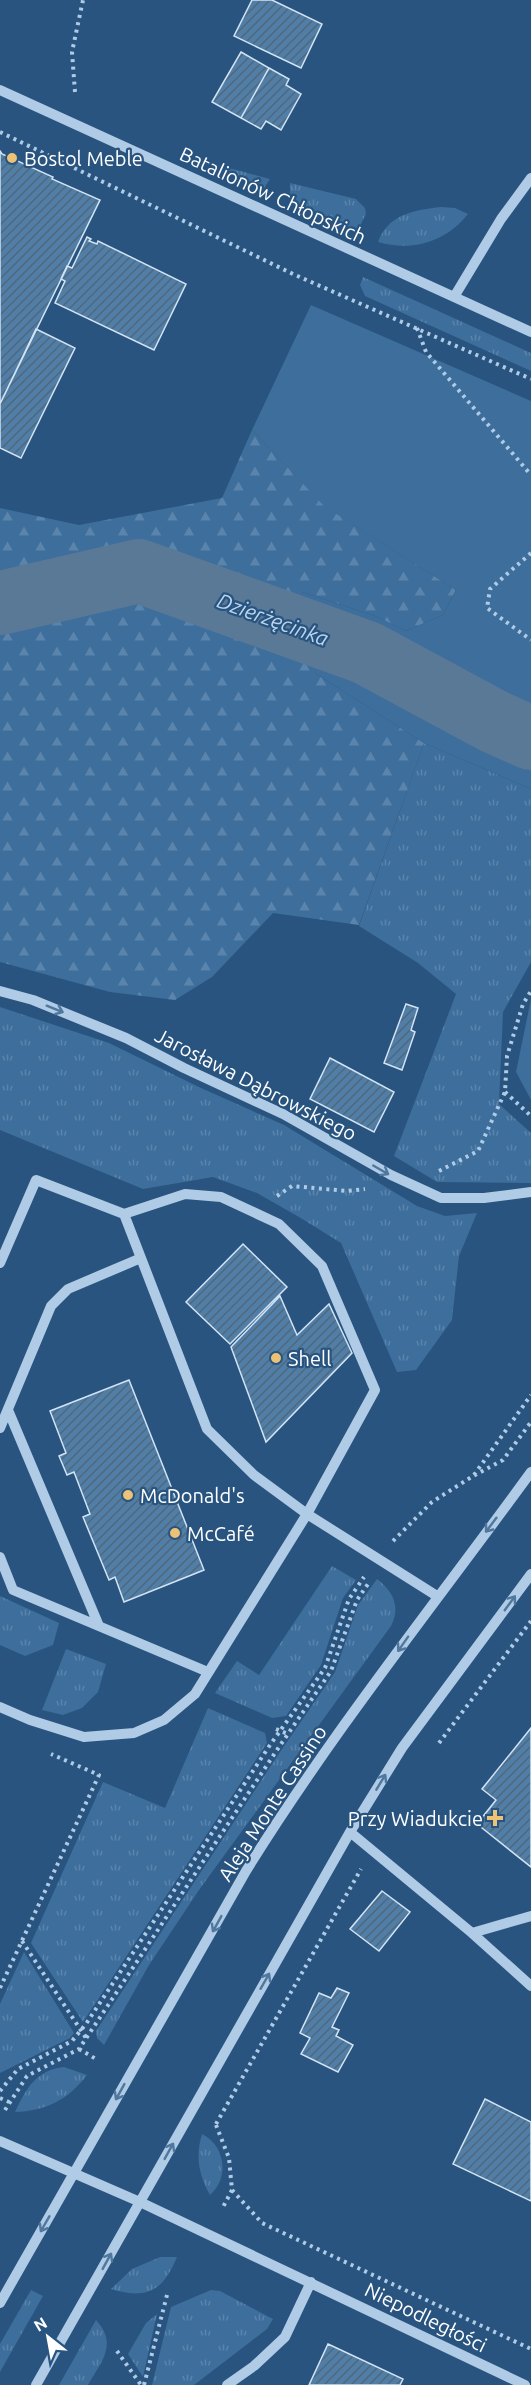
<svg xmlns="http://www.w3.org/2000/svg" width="531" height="2385" font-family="Ubuntu,sans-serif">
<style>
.grass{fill:url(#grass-tufts)}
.forest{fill:url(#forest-firs)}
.park{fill:#3d6e9c}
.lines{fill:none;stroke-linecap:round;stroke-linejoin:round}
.river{stroke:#5a7997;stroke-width:64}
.building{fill:url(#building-hatch);stroke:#d2e4f4;stroke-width:1.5}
.path{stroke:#afcbe5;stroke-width:4;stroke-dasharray:3 4.5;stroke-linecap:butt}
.minor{stroke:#afcbe5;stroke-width:10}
.oneway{stroke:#50789e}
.poi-dot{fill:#ecc276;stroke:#28547f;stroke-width:2}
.labels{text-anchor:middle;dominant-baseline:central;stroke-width:4.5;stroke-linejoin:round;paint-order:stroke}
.poi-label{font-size:20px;fill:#fff;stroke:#28547f;text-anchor:start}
.street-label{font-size:20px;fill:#fff;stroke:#28547f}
.water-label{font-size:21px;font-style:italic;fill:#bad5ed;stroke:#28547f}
</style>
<defs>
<pattern id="grass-tufts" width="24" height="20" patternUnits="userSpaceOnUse" patternTransform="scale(1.5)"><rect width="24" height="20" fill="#3d6e9c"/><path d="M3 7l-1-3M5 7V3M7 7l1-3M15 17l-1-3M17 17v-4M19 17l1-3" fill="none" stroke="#5a84ab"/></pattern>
<pattern id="forest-firs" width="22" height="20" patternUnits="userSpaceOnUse" patternTransform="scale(1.5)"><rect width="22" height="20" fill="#3d6e9c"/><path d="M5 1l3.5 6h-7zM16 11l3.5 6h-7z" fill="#5a84ab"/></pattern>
<pattern id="building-hatch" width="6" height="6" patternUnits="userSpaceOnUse" patternTransform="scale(1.5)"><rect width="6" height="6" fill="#517ea7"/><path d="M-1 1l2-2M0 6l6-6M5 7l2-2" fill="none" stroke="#4f687e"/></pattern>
</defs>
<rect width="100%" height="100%" fill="#28547f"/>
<path class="grass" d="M203,161L270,179L263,190Z
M290,183L356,199L365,208L366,214L357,232L290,201Z
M441,207L455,208L468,214C446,242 412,252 378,242C388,214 415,210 441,207Z
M363,277L531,353V371L365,296L360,285Z
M424,743L531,789V962L503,1012L499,1104L531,1133V1183L437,1182L394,1156L456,994L418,963L359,926Z
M0,1007L109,1043L201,1088L284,1125L417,1206L445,1216L477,1213L459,1256L452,1320L416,1370L397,1372L341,1243L299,1217L257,1193L213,1177L143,1189L0,1130Z
M332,1566L356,1580L343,1598L321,1665L286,1716L272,1718L215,1693L237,1661L259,1675Z
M377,1579C393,1591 401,1607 391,1626L199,1890L149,1965L104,2045L97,2038L96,2031L280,1752L335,1672L358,1605Z
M0,1596L59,1623L53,1645L25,1656L0,1645Z
M66,1649L106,1664L98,1692L82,1708L63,1715L42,1710Z
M208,1708L265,1733L267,1743L83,2022L31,1943L103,1782L165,1808Z
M24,1952L74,2033L70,2038L0,2073V2004Z
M64,2067L87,2075C68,2100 46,2111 15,2112C26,2089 36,2070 64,2067Z
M202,2134C225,2145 230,2178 210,2195C199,2175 195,2157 202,2134Z
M160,2257H177C163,2291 147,2300 111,2289L132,2269Z
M31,2290L43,2296L0,2372V2344Z
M211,2290L220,2291L273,2319L267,2329L194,2385H152L171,2307Z
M157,2314L143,2377L128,2354L146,2323Z
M96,2320C118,2344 102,2361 88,2385H59Z"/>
<path class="forest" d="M252,430L325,506L456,590L443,615L406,631L375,616L302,592L315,673L424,743L359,925L273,913L212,977L175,1000L110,992L0,962V508L79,525L222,498Z"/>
<path class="park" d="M311,305L531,401V789L424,743L315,673L297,644L302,592L375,616L406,631L443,615L456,590L324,506L252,430Z
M531,999V1100L516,1072Z"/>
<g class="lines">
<path class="river" d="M0,603L139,571L367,653L495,722L531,738"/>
</g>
<path class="building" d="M252,0H272L322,24L301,68L234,36Z
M241,52L269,68L241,118L212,102Z
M269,68L289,79L286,85L301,94L281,130L266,121L261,129L241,118Z
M0,151L2,154L53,177L52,179L100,200L0,404Z
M87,237L91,239L89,241L97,244L98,241L186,284L154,350L55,303L65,281L61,279L67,266L72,268Z
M36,329L75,348L21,458L0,448V404Z
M406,1004L418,1008L411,1030L415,1032L402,1070L384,1063Z
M330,1058L394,1092L374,1132L310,1099Z
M243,1244L287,1287L230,1344L186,1302Z
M280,1296L297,1335L329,1304L352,1353L266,1442L231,1347Z
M129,1380L204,1570L124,1602L115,1577L109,1580L83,1517L90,1514L74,1472L67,1475L59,1456L66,1453L50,1411Z
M531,1728V1867L477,1824L496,1800L482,1789Z
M382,1891L410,1912L379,1951L350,1929Z
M337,1988L349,1993L332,2027L339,2030L336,2036L353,2045L338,2072L301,2054L310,2038L300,2033L319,1993L331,1998Z
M485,2099L531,2122V2201L453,2164Z
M328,2344L403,2379L400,2385H309Z"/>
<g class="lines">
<path class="path" d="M75,92L72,52L83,0
M0,132L293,274L531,379
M417,328L426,352L531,475
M531,553L490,589L487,608L531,640
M505,1092L531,1116
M439,1171L478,1151L505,1092L507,1056L523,1004L531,991
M277,1196L292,1186L347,1191L365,1189
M474,1475L531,1395
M393,1541L432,1502L473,1476L503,1460L531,1422
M276,1729L288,1734
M439,1743L531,1621
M22,1941L86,2038
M0,1988L99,1775L51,1754
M79,2049L96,2059
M0,2091L18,2069L72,2041L86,2024L270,1745L325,1668L349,1599L364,1577
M0,2098L9,2102
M5,2110L27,2076L79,2049L277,1750L331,1671L357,1600L370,1581
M216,2124L361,1869
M216,2125L229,2158L232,2190L222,2209
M232,2190L262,2223L531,2349
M117,2351L141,2385
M144,2385L167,2295"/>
<path class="minor" d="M0,90L531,332
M454,297L501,219L531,178
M0,991L33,1000L126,1038L184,1068L283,1114L391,1175L441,1198H484L531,1192
M0,1263L36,1180L124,1214L207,1429L254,1475L307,1514L437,1596
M8,1410L99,1626
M0,1428L51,1306L68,1289L141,1258
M0,1557L13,1590L208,1672
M0,1707L30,1720L84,1737L134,1733L164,1720L195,1694L307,1514L375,1390L322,1266L279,1224L221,1197L185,1194L124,1214
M350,1832L472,1933L531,1916
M472,1933L531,1986
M0,2141L140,2202L525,2385
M0,2303L246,1871C332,1732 435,1604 531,1472
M36,2385L350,1832L402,1748L531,1574
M227,2385L254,2366L285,2337L311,2282"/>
</g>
<defs><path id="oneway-shaft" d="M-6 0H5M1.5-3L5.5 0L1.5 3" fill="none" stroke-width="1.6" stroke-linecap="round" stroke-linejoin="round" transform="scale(1.5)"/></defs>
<g class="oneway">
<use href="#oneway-shaft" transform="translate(55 1009) rotate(22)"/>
<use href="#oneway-shaft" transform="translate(381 1170) rotate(30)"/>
<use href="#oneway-shaft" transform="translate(491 1525) rotate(127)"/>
<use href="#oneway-shaft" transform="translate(510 1603) rotate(-54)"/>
<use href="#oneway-shaft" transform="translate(403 1644) rotate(125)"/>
<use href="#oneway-shaft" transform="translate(381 1782) rotate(-59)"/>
<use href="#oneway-shaft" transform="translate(217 1924) rotate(119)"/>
<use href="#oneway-shaft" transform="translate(265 1981) rotate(-60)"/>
<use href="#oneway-shaft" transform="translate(120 2092) rotate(119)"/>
<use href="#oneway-shaft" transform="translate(169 2151) rotate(-61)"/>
<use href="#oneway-shaft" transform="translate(45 2224) rotate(120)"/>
<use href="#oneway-shaft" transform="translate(107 2261) rotate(-61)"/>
</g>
<g class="poi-dot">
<circle cx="12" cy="158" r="6"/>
<circle cx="276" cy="1358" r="6"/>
<circle cx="128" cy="1495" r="6"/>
<circle cx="175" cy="1533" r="6"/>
<path d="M492 1809h6v6h6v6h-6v6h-6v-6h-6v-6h6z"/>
</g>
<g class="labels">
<g class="poi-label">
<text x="24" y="158">Bostol Meble</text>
<text x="288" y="1358">Shell</text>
<text x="140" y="1495">McDonald's</text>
<text x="187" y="1533">McCafé</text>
<text x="483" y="1818" text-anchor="end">Przy Wiadukcie</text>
</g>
<g class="street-label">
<text transform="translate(273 195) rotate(25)">Batalionów Chłopskich</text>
<text transform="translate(256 1084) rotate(27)">Jarosława Dąbrowskiego</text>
<text transform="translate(272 1803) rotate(-57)">Aleja Monte Cassino</text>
<text transform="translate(426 2317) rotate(26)">Niepodległości</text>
</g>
<g class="water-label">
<text transform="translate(273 619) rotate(20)">Dzierżęcinka</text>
</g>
</g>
<g transform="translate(48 2337) rotate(329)" stroke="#28547f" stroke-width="4.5" paint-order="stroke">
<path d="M0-4.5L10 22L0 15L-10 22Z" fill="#ffffff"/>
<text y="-9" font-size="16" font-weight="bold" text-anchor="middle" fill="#ffffff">N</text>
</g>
</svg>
